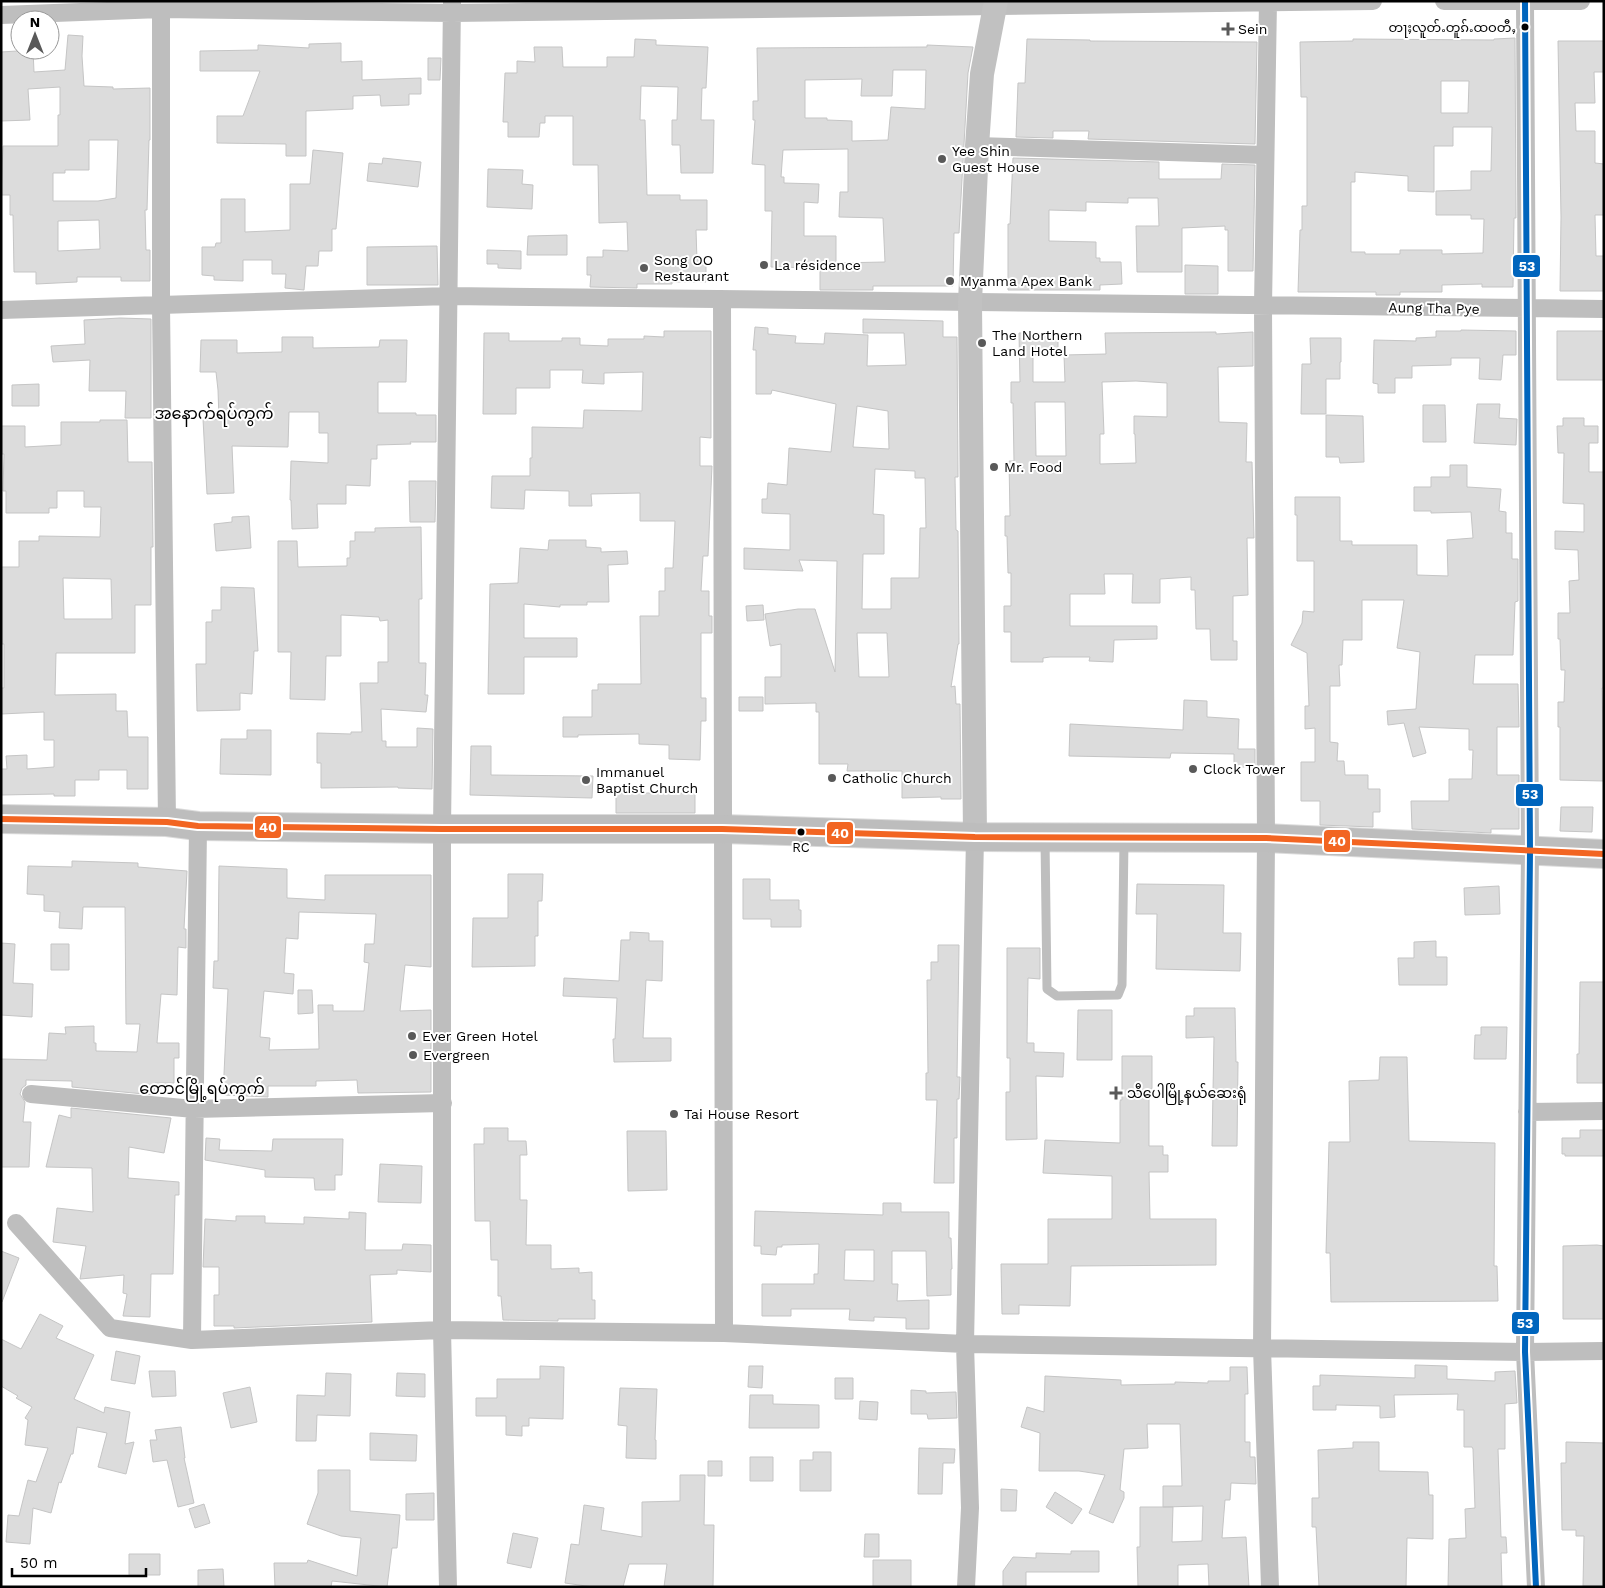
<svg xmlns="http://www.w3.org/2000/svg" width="1605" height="1588" font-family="'Work Sans','Noto Sans Myanmar',sans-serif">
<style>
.building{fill:#dcdcdc;stroke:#c5c5c5;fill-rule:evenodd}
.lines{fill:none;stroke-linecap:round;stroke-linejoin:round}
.highway-casing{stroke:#dbdbdb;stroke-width:30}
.lane{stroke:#bebebe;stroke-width:9}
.street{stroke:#bebebe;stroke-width:18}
.secondary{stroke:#c1c1c1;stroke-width:24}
.highway{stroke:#bdbdbd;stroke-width:28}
.bus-1-casing{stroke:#fff;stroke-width:10}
.bus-2-casing{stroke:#fff;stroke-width:10}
.bus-1{stroke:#0065bd;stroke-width:6}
.bus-2{stroke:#f26522;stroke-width:6}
.bus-dot{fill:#000;stroke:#fff;stroke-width:2}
.poi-dot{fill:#595959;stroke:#fff;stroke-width:2}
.labels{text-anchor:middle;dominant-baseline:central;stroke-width:4;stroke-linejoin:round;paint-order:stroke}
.bus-label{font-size:13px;fill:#000;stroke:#fff;text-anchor:end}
.poi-label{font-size:14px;fill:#000;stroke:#fff;text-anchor:start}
.street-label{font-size:14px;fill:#000;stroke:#fff}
.quarter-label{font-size:16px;fill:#000;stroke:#fff}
.line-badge{stroke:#fff;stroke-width:2}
.badge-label{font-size:14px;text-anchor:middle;font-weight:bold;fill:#fff}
</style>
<rect width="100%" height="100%" fill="#fff"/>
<path class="building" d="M68,35L83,36L82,56L84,86L113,87V89L150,88V140H149L147,210H145L146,250H150V281H121V277H77V282L36,284V272H14L13,215H10V195H1L3,146H58V115H60V87L28,89L30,120L1,121V52L33,50L34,72L65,70ZM89,140H118L116,198L98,201H53V173H65V170H89ZM99,220L100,249L58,251V221Z
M1515,38L1516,218H1514L1513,287H1482V284L1442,285V292H1400V295H1376V292H1298L1300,230H1302V206H1307V97H1301L1300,42L1353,41V39L1494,40V39ZM1441,81H1469L1468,113H1441ZM1453,127H1492L1491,171H1471V190L1436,191V215H1471V219H1484L1483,253L1442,254V250H1400V254H1365V252H1351V182H1355V172L1408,176V191L1434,192V146H1453Z
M635,39L656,40V45L708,47L706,88H702L701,120H714L713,173H681L680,145H672V120H677L678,87L641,86L640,120H645L647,195H680V200H707V230H696L697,260H706V282H672V284H637V288L590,287L591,275H587V257H603V250L628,251L627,222L599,223L598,165H573V116H545V123H540L539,137H508V122H503L505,73H517V61L535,62L534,47H562L563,67H607V57H634Z
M1027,39L1090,40V41L1257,42L1255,144L1088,139L1089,131H1053V138L1016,137L1018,83H1025Z
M1558,41H1604V72H1594L1595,103H1575L1576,131H1595V163L1604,164V215H1595L1596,256H1604V291H1560L1561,217Z
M341,43V62L362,61V80L421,78V94H409V105L381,106L380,95L353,96V109L306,111V156H286V144L217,143V116H243L260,71H200V51L258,50V45L309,48V44Z
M927,45L973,47L968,73L959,233H954L953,286H873V290H820V268L771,267L772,211H765V165L752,164L755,120H753V101H758L757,48L927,47ZM893,70H926L925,109L891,107L888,140L852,141V121L827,120V118H805V80L862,79L861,96H892ZM848,149V192H840L839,217L883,218L885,262L836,263V236H804V202L818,203L819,184L784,183V177H781L783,150Z
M428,58H441L440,80H428Z
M313,150L343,153L336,229H332V251H319L318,266H306L304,290L285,288L286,274H272V260H243V281L214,280V276L202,275V247H215L216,243H221V199H245V232L290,230V184H310Z
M383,158L421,162L418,187L367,181L369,163L382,164Z
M1013,158L1159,162V179H1221L1222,164L1255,165L1253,271H1228V230H1225V226L1182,228V272H1137L1136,226H1159L1158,198H1128V203L1086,202V211L1049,210V241L1096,242V258H1100V262H1121L1122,284L1100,285V290H1008V224H1010Z
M488,169L523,170L522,184L533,185L532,209L487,207Z
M567,235V255H527L528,236Z
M437,246L438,285H367V247Z
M487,250L521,251V269L498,268V264H487Z
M1185,265L1218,266V294H1185Z
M120,318L151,319V418H125L126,391H89L90,360L53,362L51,346L85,344L84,320Z
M863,319L943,321V337H957L958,477H955L956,530L958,531L959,644H958L951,687L955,686L956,704H960L961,799H941V797L902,798V771H847L848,764H819V712H816V703L765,704V677H781V644L770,646L765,614L798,609H815L835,672L837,561L799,560L803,571L744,569V548L790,550V514L762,513V499H767L768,483L787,485L789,448L831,452L836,404L772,390L771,394H756V350H753L755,327L768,328V334L796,336L795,343L824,344L825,333L868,335L867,366L906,365L904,333H863ZM857,406L888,411L889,449L853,447ZM875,469L915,471V478H925L926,528H920L919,578H891V609H862L863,554H884V515L873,514ZM857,633H887L889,677H859Z
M1461,330L1516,331V355H1503L1501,380L1479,379L1480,358H1451V365L1412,366V378H1395V393H1378V384L1373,383L1374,340L1416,341V338L1436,337V331H1461Z
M664,331H711V438L700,437V466H712L708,556H703L701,591H709V616H712V633H701V698H706V721H701L700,760L669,759V745L639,744V734L578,735V737H563V717H592V690H598V684H641L640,616H659V591H665V568H673L675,521H640V493L591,494L592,506H569V491L525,490L524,509L491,508L492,476H530V458H532V427L583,428L584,410L642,411L643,372L604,373V384L582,383L583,370H550V388H516V414H483L484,333H509V341H562V338H580V345L608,346V339H644V336L664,337Z
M1557,331H1604V380H1557Z
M1216,332V334L1253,332V366L1218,367L1219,422L1247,423L1246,462H1252L1254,538H1247L1248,595L1233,596V641H1237V660H1211L1210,629H1196L1195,590H1191V577L1160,579V603H1132L1133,574H1104L1105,594H1070V626H1157V639L1114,640L1113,662L1089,661L1090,657H1050L1043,658V662H1011V632H1004V606H1011V573H1008L1007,536H1005V516H1010L1009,461H1014L1013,403H1011V382H1020L1019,333H1058V355H1033V382H1065L1064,355L1106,354L1105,333ZM1136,381L1167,383V417L1134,416V434H1135L1136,463L1100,464V434H1104L1102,382ZM1035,402H1065L1066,456H1036Z
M282,337H313V348L379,347L380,340H407L406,382H378V413H416V415H436V442H410L411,444L377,445V459H371L370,486L346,485V504H317L318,528L292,529L291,500H290L291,461L328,463V433H319V412H289L288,447L232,446L234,493L207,494L203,419H219L218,390L216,372H200L201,340H237V353L282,352Z
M1310,338H1341V362H1340V379H1326V414H1301L1302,364H1311Z
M39,384V406H12V385Z
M1477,404H1500L1499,418L1517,419L1516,445L1474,443Z
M1423,405H1445L1446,442H1423Z
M1326,415L1363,416L1364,462L1340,463L1339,457H1326Z
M1563,418H1584V426H1598V443H1589V472H1604V688H1602L1604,781L1560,780V727H1558V702H1564L1565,670H1561L1560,639H1558V613H1570L1569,581L1579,580L1578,550L1555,549V531L1584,532V504L1563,503L1564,453H1558L1557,426H1563Z
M100,420H127L128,462H152L153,547H151V605H135V653H56L55,695L116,694V711H127L128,737H148V789H127V770H99V780H75V796H54V794L1,795V769H7L6,756L27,755V769L54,767V740H44V712L1,714V688H4V644H1V567H19V541H39V536L100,537L101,507H84V491H57V508H49V513H6V491H3L4,454H1V426H25V447L61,445V422H100ZM63,578L111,579L112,619H64Z
M1450,465H1467V487L1501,489L1499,511L1506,512V533H1512V559H1518V601L1515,602L1513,655H1475L1473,684H1518L1519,727H1497V775H1519V829H1491V833L1412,829L1411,801H1449V779H1472L1473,750H1469V729L1419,727L1426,753L1413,757L1404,723L1388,725L1387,711L1416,709L1420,652L1397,648L1404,600H1362V640H1343L1342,665H1339L1340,686H1330V742L1338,743L1337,761H1344L1345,775H1368V789H1380V812H1373V827L1320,825V801H1301V762H1315V728L1305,729V706H1309L1307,653L1291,645L1302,623L1303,611L1314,612V561H1297V515H1295V497H1340V541H1352V545H1417V575L1448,576L1447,540L1473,538L1471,512L1431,513V511H1414V487H1431V477H1450Z
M409,481H436L435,522H410Z
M249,516L251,548L216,551L214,524L232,522V517Z
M421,527L422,599H419V663H426L425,695H428L426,712L381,709L382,741H386V747H417V728L433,729L432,789L398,788V787L321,788V763H317V733L351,734V732H362L360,683H378V662H388V620L380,621L379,617L341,615V656H326L325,700L290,699L291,652H278V541H297L298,567L347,566V558H350V541H355V532H375V528Z
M549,540H586V547L601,548V552L627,551L628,564L608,565L609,602H587V605H560V607L524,604V638H577V657H524V694H488L490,584L518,583L520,548L548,550Z
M221,587L254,588L258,651H254L252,694L240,693V710L197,711L196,664H206V622H212V610H221Z
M763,605L764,620L747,621L746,606Z
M739,697H763V711H739Z
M1184,700L1207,701V717L1239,719L1238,749H1255V767H1234V754L1171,753L1170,758L1069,756L1070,724L1183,730Z
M247,730H271V775L220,774L221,739H247Z
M471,746H491V775L593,776L592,798L470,795Z
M616,793H695V813H616Z
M1561,807H1593L1592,832L1560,831Z
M72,861L138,863V867L187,871L184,929H186V948L178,947L177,995L161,994L157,1043H179V1058H174V1083H155L154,1095L72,1087V1081L26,1080V1085L22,1088L20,1094L25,1102L23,1122H31L29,1167H1V1059L47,1060L49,1033L66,1034L65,1027L94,1026V1043H96V1051L137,1052L140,1024H126L125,907H83L82,929L59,928L60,912L44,911V895L27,894L28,866L72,867Z
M219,866L287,869V898L325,900V875H431V967L405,965L400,1011L431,1010V1092L358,1093L357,1080L316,1081V1086H268V1097L223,1095L228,989L213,988L214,961H218ZM299,912L376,914L374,944H365L364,962L369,963L364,1011H333V1005H318L319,1049L269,1050L270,1038L260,1037L264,991L293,994L294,974L284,973L286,938L298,939Z
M508,874H543L542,901H538V936H535V966L472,967L473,918H508Z
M743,879H770V900H799V910H801V927H771V919H743Z
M1137,884L1224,885L1223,933H1241L1240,971L1156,969L1157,914H1136Z
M1499,886L1500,914L1465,915L1464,888Z
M630,932L649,933V941H663L662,981L646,980L643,1038H671V1061L614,1062L613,1039H615L617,998L563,996L564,978L619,981L621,940H630Z
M1436,941V957H1447V985H1399L1398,958H1414V942Z
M1,943L15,944L13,983L33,984L32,1017L1,1015Z
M51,944H69V970H51Z
M938,945H959L957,1077H960L959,1099H957V1138H954V1183H934L937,1100H926V1073H928L927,980H931V962H938Z
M1007,948H1040V979L1028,978L1027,1043H1034V1052L1064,1053L1063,1077L1036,1076L1037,1139L1006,1140V1092H1010V1058H1007Z
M1580,982H1604V1083H1577V1054H1579Z
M298,990H312L313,1013L298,1014Z
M1194,1008H1235L1236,1062H1238L1237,1146H1212L1214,1037L1186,1038V1016H1194Z
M1078,1010H1112V1060H1077Z
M1481,1027H1507L1506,1059H1474L1475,1035H1481Z
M1122,1056H1152V1089H1149V1146H1163V1155H1168V1172H1149L1150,1219H1216V1265L1071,1266L1070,1306L1019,1305V1314H1002L1001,1264H1048V1219H1112V1176L1043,1173L1045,1140L1120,1143V1100H1122Z
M1380,1057H1407L1409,1141L1495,1143L1494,1266H1497L1498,1301L1331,1302L1330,1253H1326L1329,1142H1350L1349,1081L1379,1080Z
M71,1108L171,1118L164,1153L129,1147L128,1178L179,1182V1195H175L173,1274H151L150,1317L123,1316L127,1294L123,1293L124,1275L80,1279L86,1246L53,1242L57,1208L93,1212L92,1168L46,1167L59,1115L71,1118Z
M484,1128H508V1141H526L527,1155H520V1200H527L526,1245H551V1269L579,1268V1273L592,1272V1300H595V1319H558V1321L503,1320L501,1296H498V1260H491L490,1221H475L474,1144H484Z
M1580,1130H1604V1156H1565V1154H1562V1138H1580Z
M627,1131H666L667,1190L628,1191Z
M206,1138L220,1139L219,1150L272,1151L273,1139H343L342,1175H335V1190H315L314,1178L265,1177V1170L205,1160Z
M380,1164L422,1166L421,1203L378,1202Z
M883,1203H901V1212H949V1238H951L952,1269H951V1295L927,1296L926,1251H892V1284H898L897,1301L929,1300V1329H906V1318L874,1317V1321L849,1320L850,1309H791V1316H762V1284H814V1274H818L819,1244L782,1245V1247H777L776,1255L761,1254V1246H754L755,1211L883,1215ZM845,1250H874V1281L844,1280Z
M349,1212L366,1213L365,1250H402L403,1244L431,1245V1272L397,1270V1274L370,1275L372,1322L234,1328V1326H214V1295H219V1267H203L205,1219L236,1221V1216H265V1223L304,1224V1217L349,1219Z
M1597,1245L1604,1246V1319H1563V1246Z
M1,1251L19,1258L2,1302H1Z
M40,1314L63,1326L56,1338L94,1355L74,1399L104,1413L105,1407L130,1412L125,1444L134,1442L126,1474L98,1467L107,1433L77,1427L73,1454H71L61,1483L59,1482L51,1513L33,1508L30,1544L6,1542L8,1515L19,1516L28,1480L36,1482L48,1448L25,1445L28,1420L25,1418L32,1407L16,1398L18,1396L1,1386V1339L21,1349Z
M116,1351L140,1356L135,1384L111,1380Z
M1415,1365L1447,1366V1379L1495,1381V1372L1515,1371L1517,1403L1505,1404V1449H1498L1501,1537H1506L1507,1553H1501L1502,1587H1448L1449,1539L1466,1538L1465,1509L1475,1508L1473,1449L1472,1447H1464V1410H1457L1458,1394L1394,1395L1395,1417L1380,1418V1406L1336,1405V1410H1313V1386H1320V1375L1415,1378Z
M540,1366L564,1367L563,1419L529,1418V1426H522V1436L506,1435V1416H476V1398H497V1379H540Z
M749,1366H763L762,1388L748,1387Z
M1230,1367H1247L1248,1394H1245V1442H1250V1457H1255L1256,1484L1231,1483L1230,1500H1225L1222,1538L1246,1537L1249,1587H1209L1208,1564L1178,1565V1587H1138L1137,1547H1140V1507H1173L1172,1542L1202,1541L1203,1506L1163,1507V1486H1182L1180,1424H1147L1148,1448L1124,1449L1120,1490L1124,1492V1498L1113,1523L1089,1513L1105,1475L1079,1471H1039L1040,1433L1021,1427L1027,1407L1044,1412L1045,1376L1121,1380V1385L1175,1384V1382L1208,1383V1381H1230Z
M149,1371H175L176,1396L152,1397Z
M326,1373L351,1374L350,1416L317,1415L316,1441H296L297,1395L325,1396Z
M397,1373L425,1374V1397L396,1396Z
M835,1378H853V1399H835Z
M250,1387L257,1422L231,1428L223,1393Z
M620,1388L657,1389L655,1440H656V1459L626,1458L627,1426L618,1425Z
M911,1390L926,1391V1393L956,1392L957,1418L928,1419L927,1414H911Z
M750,1395H773V1404L819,1405V1428H749Z
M860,1401L878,1402L877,1420L859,1419Z
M181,1427L185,1458H184L194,1503L178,1507L167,1460L153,1462L150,1440H157L155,1430Z
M370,1433L417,1435L416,1461L370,1460Z
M1353,1442H1379V1471L1428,1472L1429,1495H1433V1539L1407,1538L1406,1587H1319L1316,1527H1312V1498H1319L1318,1450L1353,1448Z
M1566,1442L1604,1443V1586H1583L1584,1536H1576V1530H1562L1561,1463H1566Z
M919,1448L955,1449L954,1463H943L942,1494H918Z
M813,1452H831V1491H800V1460H813Z
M750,1457H773V1481H750Z
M708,1461H722V1476H708Z
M318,1470H350V1511L400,1515L397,1548H392L387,1587L332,1581L331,1587H275L274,1563H307L308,1560L357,1576L361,1538L341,1536L307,1524L318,1493Z
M680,1475H705L704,1525H714L713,1587H664L667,1564H629L623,1587H593L565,1583L571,1544L579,1545L584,1505L604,1508L601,1530L642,1537V1502L680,1501Z
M1001,1489L1017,1490L1016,1511H1001Z
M1055,1492L1082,1509L1072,1524L1046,1507Z
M434,1493V1520H406V1494Z
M204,1504L210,1523L195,1528L189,1509Z
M513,1533L538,1538L531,1568L507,1563Z
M865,1534H879V1557H864Z
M1071,1551H1099V1572H1026V1587H1003V1571L1013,1557L1036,1558V1553L1071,1554Z
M129,1554H160V1575H129Z
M873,1560H911V1587H873Z
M223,1569L224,1587H198V1570Z"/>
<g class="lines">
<defs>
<path id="highway" d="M1,819L167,822L198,826L442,829H722L975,837L1266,838L1604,854"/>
</defs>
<use href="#highway" class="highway-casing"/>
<path class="lane" d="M1045,840L1047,989L1057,996L1118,995L1122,985L1124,841"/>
<path class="street" d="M161,1V305L167,822
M1268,1L1263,306L1266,838L1262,1348L1270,1587
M1444,1H1581
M1525,2L1530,851L1525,1352L1536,1587
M1,15L161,9L452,13L1373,1
M977,146L1265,155
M722,299L724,1333
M1,310L449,296L1604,309
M31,1094L194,1109L443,1103
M1527,1112L1604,1111
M16,1223L110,1328L192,1340L442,1330L724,1333L965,1344L1525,1352L1604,1351
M192,1340L198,826
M448,1587L442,1330V829L452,1
M966,1587L970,1508L965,1344L975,837"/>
<path class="secondary" d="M975,837L970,302L977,146L982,74L996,1"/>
<use href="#highway" class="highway"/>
<defs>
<path id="bus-1" d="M1525,2L1530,851L1525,1352L1536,1587"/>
<path id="bus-2" d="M1,819L167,822L198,826L442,829H722L975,837L1266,838L1604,854"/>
</defs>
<use href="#bus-1" class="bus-1-casing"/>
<use href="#bus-2" class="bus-2-casing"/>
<use href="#bus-1" class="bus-1"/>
<use href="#bus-2" class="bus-2"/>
</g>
<g class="bus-dot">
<circle cx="1525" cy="27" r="4.5"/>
<circle cx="801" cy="832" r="4.5"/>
</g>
<g class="poi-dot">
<path d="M1225.5 21.5h5v5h5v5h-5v5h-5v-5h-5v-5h5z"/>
<circle cx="942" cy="159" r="5"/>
<circle cx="764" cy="265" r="5"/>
<circle cx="644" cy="268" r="5"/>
<circle cx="950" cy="281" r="5"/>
<circle cx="982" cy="343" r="5"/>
<circle cx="994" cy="467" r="5"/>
<circle cx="1193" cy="769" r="5"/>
<circle cx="832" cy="778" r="5"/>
<circle cx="586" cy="780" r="5"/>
<circle cx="412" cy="1036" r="5"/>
<circle cx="413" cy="1055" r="5"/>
<path d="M1113.5 1085.5h5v5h5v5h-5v5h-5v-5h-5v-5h5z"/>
<circle cx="674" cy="1114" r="5"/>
</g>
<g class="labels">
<g class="bus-label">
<text x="1516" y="27">တႃႈလူတ်ႉတူၵ်ႉထဝတီႇ</text>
<text x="801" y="847" text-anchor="middle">RC</text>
</g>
<g class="poi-label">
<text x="1238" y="29">Sein</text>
<text x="952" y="151">Yee Shin<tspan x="952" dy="16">Guest House</tspan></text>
<text x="654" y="260">Song OO<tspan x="654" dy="16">Restaurant</tspan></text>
<text x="774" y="265">La résidence</text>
<text x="960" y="281">Myanma Apex Bank</text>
<text x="992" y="335">The Northern<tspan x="992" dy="16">Land Hotel</tspan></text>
<text x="1004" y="467">Mr. Food</text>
<text x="1203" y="769">Clock Tower</text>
<text x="596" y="772">Immanuel<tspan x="596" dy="16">Baptist Church</tspan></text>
<text x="842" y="778">Catholic Church</text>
<text x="422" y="1036">Ever Green Hotel</text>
<text x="423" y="1055">Evergreen</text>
<text x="1127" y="1093">သီပေါမြို့နယ်ဆေးရုံ</text>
<text x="684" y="1114">Tai House Resort</text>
</g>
<g class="street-label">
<text transform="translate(1434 308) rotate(1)">Aung Tha Pye</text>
</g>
<g class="quarter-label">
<text x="214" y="413">အနောက်ရပ်ကွက်</text>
<text x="202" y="1088">တောင်မြို့ရပ်ကွက်</text>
</g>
</g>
<g class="line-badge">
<rect x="1512" y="254" width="29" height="24" rx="5" fill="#0065bd"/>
<rect x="1515" y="783" width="29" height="24" rx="5" fill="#0065bd"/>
<rect x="254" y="815" width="28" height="24" rx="5" fill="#f26522"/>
<rect x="826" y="821" width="28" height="24" rx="5" fill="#f26522"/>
<rect x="1323" y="829" width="28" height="24" rx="5" fill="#f26522"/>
<rect x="1511" y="1311" width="29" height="24" rx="5" fill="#0065bd"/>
</g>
<g class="badge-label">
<text x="1527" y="271">53</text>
<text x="1530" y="799">53</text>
<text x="268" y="832">40</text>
<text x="840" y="838">40</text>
<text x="1337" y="846">40</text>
<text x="1525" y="1328">53</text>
</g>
<rect width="1605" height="1588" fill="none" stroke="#000000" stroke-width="5"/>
<g transform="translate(35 35)"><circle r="24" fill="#ffffff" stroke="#999999"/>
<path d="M0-4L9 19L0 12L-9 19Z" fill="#595959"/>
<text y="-8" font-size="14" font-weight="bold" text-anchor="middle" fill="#000000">N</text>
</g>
<path d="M12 1568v8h134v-8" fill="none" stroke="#000000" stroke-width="2.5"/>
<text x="20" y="1568" font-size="15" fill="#000000" stroke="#ffffff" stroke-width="4" paint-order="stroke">50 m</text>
</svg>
